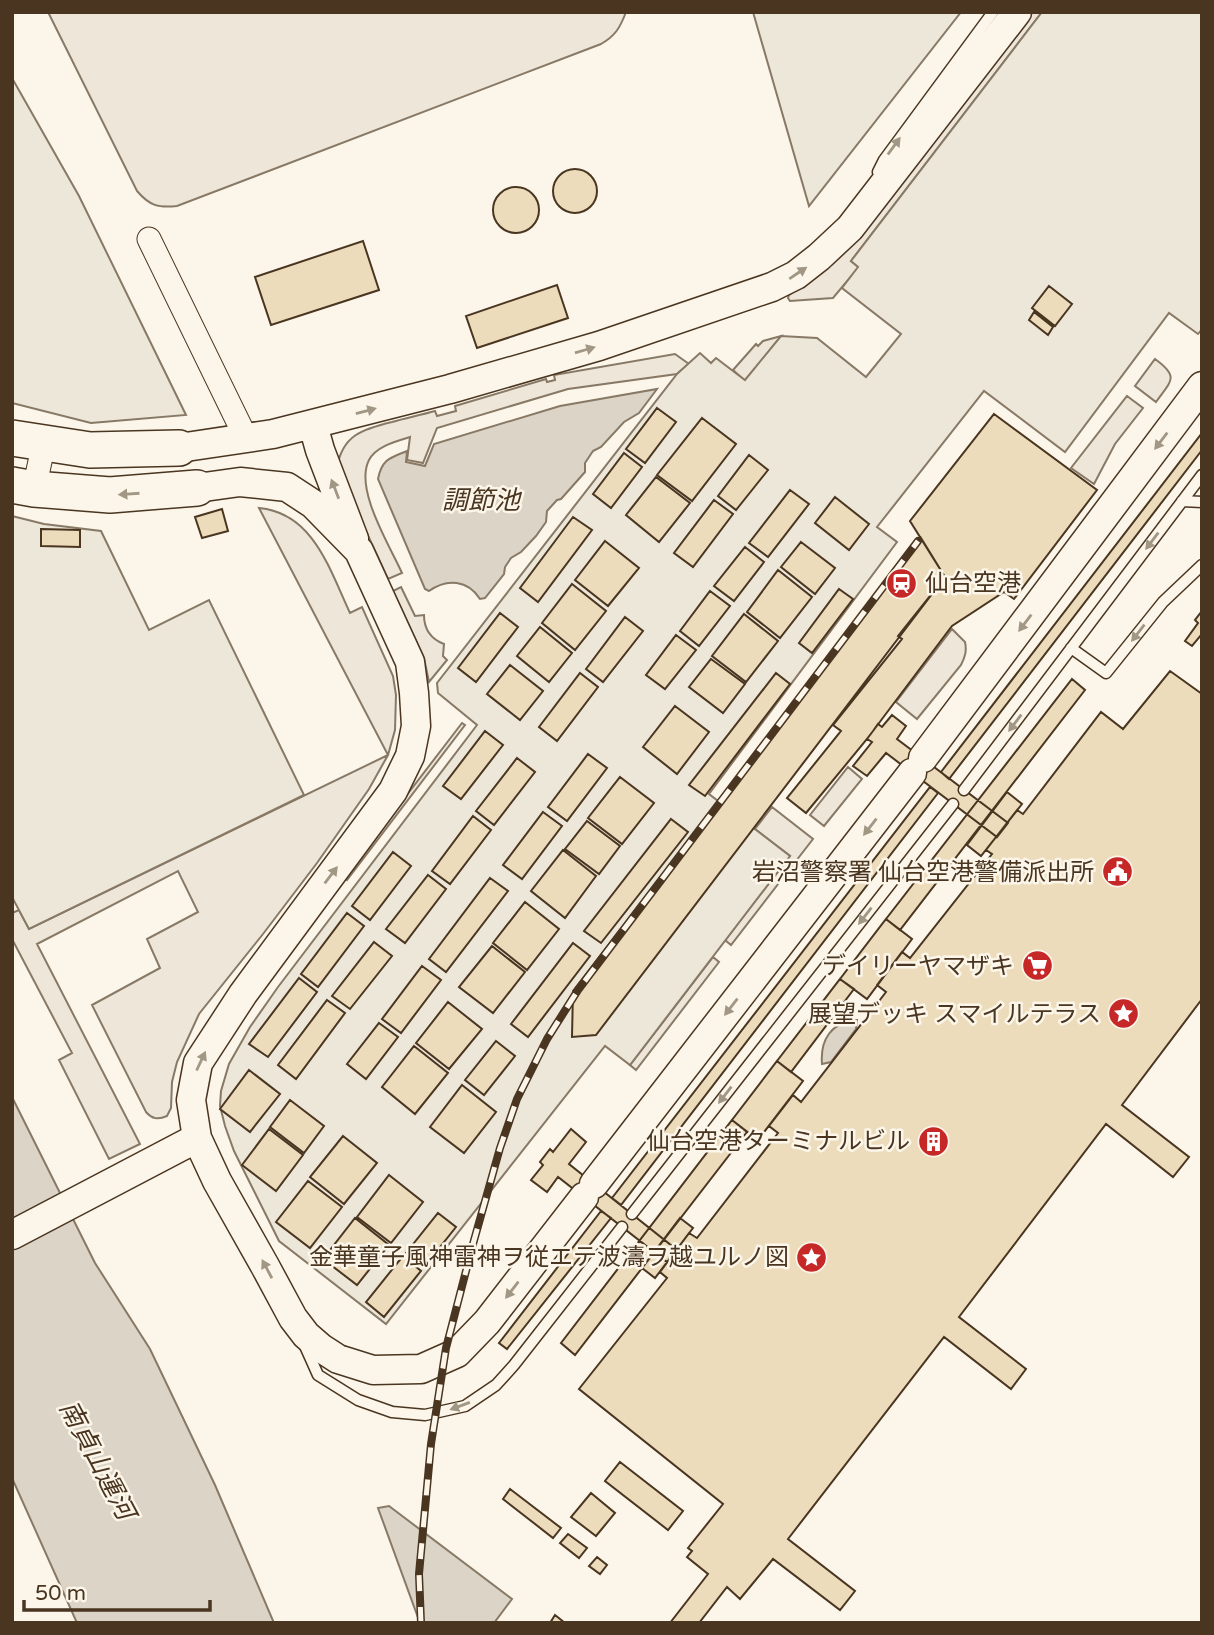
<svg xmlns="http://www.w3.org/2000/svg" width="1214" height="1635" font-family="'Varela Round','Noto Sans JP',sans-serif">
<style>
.green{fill:#ede6d9;stroke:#887966;stroke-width:2}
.parking{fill:#ede7d9;stroke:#887966;stroke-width:2}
.water{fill:#dcd4c6;stroke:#887966;stroke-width:2}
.building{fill:#ecdcbc;stroke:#4a3520;stroke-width:2}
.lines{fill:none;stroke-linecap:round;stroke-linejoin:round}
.service-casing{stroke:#4a3520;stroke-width:13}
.minor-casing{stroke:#4a3520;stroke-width:25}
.tertiary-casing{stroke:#4a3520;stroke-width:31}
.primary-casing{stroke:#4a3520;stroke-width:38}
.service{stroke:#fbf6e9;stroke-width:10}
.minor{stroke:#fbf6e9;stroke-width:23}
.tertiary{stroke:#fbf6e9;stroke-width:28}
.primary{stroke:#fbf6e9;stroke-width:35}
.rail-casing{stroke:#4a3520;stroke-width:8}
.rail{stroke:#fbf6e9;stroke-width:5;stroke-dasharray:16;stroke-linecap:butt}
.oneway{fill:#a29684}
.labels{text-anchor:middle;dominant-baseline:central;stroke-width:5;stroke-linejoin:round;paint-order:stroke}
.poi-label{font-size:24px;fill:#4a3520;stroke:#fbf6e9;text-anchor:end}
.water-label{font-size:26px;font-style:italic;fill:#4a3520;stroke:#fbf6e9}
</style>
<rect width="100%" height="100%" fill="#fbf6e9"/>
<path class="green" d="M48,12H626C620,28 615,36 601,44L177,206C158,208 150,206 137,191Z
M1030,12H1042L851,261L859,267L833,298L790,301L788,298L789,295L832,264L857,240Z
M781,336L745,381L733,370L756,344L758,346L763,341Z
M675,354L689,364L677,374L568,389L437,428L423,463L407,460L410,437C397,441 376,446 369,460C354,489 390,546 402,573L388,579L337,468C342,435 363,429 392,422C406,418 421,415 435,411L437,416L456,411L455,406L546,379L547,382L555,380L554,375Z
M1155,359C1180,377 1171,381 1156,402L1135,386Z
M1127,396L1143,408L1115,444L1094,484L1071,468Z
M259,508C314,513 330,571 350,613L362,607L393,676L396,695L395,730L388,755L369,789L317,863L263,934L199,1014L177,1062L172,1082L171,1108L167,1116C158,1120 152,1119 146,1112L92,1005L160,968L147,939L198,912L178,871L37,944L140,1144L109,1159L59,1060L72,1053L12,939V913L19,910L29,929L388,755Z
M401,587L415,616L424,615C424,629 431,639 444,644L443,656L447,660L429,682L424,658L393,591Z
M952,629L965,642C967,651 965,657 961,665L917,719L896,702Z
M462,723L465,725L347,880L344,877Z
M848,767L862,779L824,826L810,815Z
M772,807L813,839L731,945L725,940L790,856L755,829Z
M713,957L719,962L636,1070L630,1065Z"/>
<path class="parking" d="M753,12H961L809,206Z
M1042,12H1202V329L1198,334L1169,313L1065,452L984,391L877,527L897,542L709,794L790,856L630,1065L605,1046L386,1324L279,1241L234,1151L225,1126L220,1106L221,1091L229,1064L250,1027L278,987L477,725L438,693L437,683L677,374L700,353L711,363L716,358L745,380L781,336L817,338L866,377L901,334L842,288L858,267L851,261Z
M12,78L79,196L186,415L91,423L12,403Z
M12,516L44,524L101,531L149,630L209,600L304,795L29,929L12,897Z"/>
<path class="water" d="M657,389L639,413L624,422L601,447L593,451L585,463V472L561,499L557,500L547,511L546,522L536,536L521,552L511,558L505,567L504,574L485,598L480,599C468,580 447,578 429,591L425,589L378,479C382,459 390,458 407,451L406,462L425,466L434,444L560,406Z
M857,1020L856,1029L831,1062L822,1064C820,1040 831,1022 857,1020Z
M12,1097L95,1263L150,1349L215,1485L274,1623H77L12,1478Z
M389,1506L512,1599L494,1623H420L378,1508Z"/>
<path class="building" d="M553 191a22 22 0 1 1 44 0a22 22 0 1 1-44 0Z
M493 210a23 23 0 1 1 46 0a23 23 0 1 1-46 0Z
M363,241L379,290L271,325L255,277Z
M557,285L568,318L477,348L466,316Z
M1049,286L1072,304L1055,326L1032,308Z
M1034,312L1053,327L1048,335L1029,320Z
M657,408L676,422L645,463L626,449Z
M994,414L1097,490L1014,599L1004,592L952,626L867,739L806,813L787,798L841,731L833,725L902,639L898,636L945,577L910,521Z
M702,418L736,444L692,501L657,475Z
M1202,433V450L949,779L941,772Z
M624,453L642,467L611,508L593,494Z
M749,455L768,470L736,510L718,496Z
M656,477L690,503L659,542L626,515Z
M790,490L809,504L768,557L749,543Z
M835,497L869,524L849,550L815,523Z
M714,500L733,514L693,567L674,553Z
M222,509L228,531L202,538L195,517Z
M573,517L592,530L538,602L520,588Z
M41,529L80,530V547L41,546Z
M921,538L945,577L596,1035L572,1037L573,991Z
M605,541L639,568L608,606L575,580Z
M801,542L835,568L815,594L781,567Z
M745,547L764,562L734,601L714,586Z
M778,570L812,597L780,638L747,612Z
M572,584L606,611L575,650L542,623Z
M839,589L853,599L812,653L799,643Z
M710,591L730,606L699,646L680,631Z
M1202,611V634L1192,646L1185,641L1198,623L1195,620Z
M500,613L518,627L476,682L458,668Z
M744,614L778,641L746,682L712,656Z
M625,617L643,631L603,682L586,669Z
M540,627L572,653L549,682L517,656Z
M676,635L696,650L665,689L646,675Z
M711,659L745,684L723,713L689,687Z
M510,665L543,691L520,720L487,694Z
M1170,671L1202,694V999L1122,1105L1189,1157L1173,1177L1106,1124L959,1317L1026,1369L1011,1389L944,1337L788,1539L855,1591L840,1610L773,1559L740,1599L727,1587L699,1623H670L708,1574L687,1557L692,1551L688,1548L723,1504L579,1389L667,1278L660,1272L689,1233L697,1238L778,1133L769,1126L793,1095L801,1102L886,992L877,985L902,952L910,958L992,854L986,850L1017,810L1023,814L1101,712L1123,729Z
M580,673L598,687L557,741L539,727Z
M776,673L790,684L705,796L689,785Z
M1072,679L1085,690L900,930L886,919Z
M675,706L709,732L677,774L643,747Z
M892,715L906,726L897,739L1008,823L997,837L886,753L867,776L853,766L872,742L867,739L873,731L878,724L882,727Z
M485,731L503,745L461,799L443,786Z
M588,754L607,768L567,821L548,807Z
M517,758L535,772L494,825L476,811Z
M620,777L654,803L622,844L588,818Z
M930,787L938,793L621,1205L616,1201L612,1198Z
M1007,792L1022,804L981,856L967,845Z
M543,812L562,826L522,879L503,865Z
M473,816L491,830L450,884L432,871Z
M671,819L688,832L601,943L584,931Z
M587,821L620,846L599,874L565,849Z
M563,850L596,876L565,918L531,891Z
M393,852L411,866L370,920L352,906Z
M428,875L446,889L405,943L386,929Z
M490,878L508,891L446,972L429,959Z
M525,902L559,929L527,970L493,943Z
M347,913L364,926L318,987L301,974Z
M886,919L912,939L867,999L840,979Z
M374,942L392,956L350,1009L332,996Z
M573,943L590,956L528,1037L511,1024Z
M492,946L525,972L493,1013L459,987Z
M422,966L441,980L401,1033L382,1019Z
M299,978L317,992L268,1057L249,1044Z
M840,979L854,989L791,1072L777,1061Z
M327,1000L345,1013L296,1079L278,1065Z
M448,1002L482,1029L449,1069L416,1043Z
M379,1023L398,1037L366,1079L347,1064Z
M496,1041L515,1056L484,1095L465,1080Z
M414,1046L448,1073L415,1114L382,1087Z
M777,1061L803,1081L758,1140L732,1120Z
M249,1070L280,1094L250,1132L220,1109Z
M462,1085L496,1112L464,1153L430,1127Z
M290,1100L324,1126L304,1153L270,1127Z
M732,1120L747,1132L575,1355L561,1343Z
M269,1129L303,1155L276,1191L242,1165Z
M571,1129L586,1142L569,1164L677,1250L667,1262L558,1177L547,1192L531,1180L543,1165L540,1162L550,1149L553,1152Z
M343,1136L377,1163L344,1204L310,1177Z
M389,1175L423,1202L391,1243L357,1217Z
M308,1181L342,1207L310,1248L276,1222Z
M601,1211L611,1218L507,1349L499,1343Z
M438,1213L456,1227L424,1267L406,1253Z
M355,1218L389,1245L357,1285L323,1259Z
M680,1218L693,1228L655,1278L642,1268Z
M403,1256L421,1271L384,1317L366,1302Z
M620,1462L683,1511L668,1530L605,1481Z
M510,1489L561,1528L553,1538L503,1499Z
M591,1493L615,1513L596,1536L571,1517Z
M568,1534L587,1548L579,1558L560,1543Z
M597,1557L607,1565L600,1574L589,1566Z
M555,1615L565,1623H550Z"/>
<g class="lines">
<defs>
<path id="service" d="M878,172L884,160L993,12
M1182,501L1202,502
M1071,648L1106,673L1163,602L1202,565
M964,790L1202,475
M632,1214L953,804
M305,1346L318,1375L358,1400L392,1412L425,1415L465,1406L496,1385L514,1365L622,1227"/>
<path id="minor" d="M149,239L246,438
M34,489L44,443"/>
<path id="tertiary" d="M313,425L320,450L354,539
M179,448L273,434L450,389L599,346L772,287L796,275L819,257L850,228L1017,12
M197,488L240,482L287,487L313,504L359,551L410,662L414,693L416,726L410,756L393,791L243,994L198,1063L191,1100L197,1138L217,1181L265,1266L293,1318L306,1335L321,1348L338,1359L373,1370L421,1369L457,1353L487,1322L584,1197
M923,758L1202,386
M594,1184L912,773
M12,1235L197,1138"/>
<path id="primary" d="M12,438L90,450L179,448
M12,485L34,489L110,495L197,488"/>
</defs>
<use href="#service" class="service-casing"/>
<use href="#minor" class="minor-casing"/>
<use href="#tertiary" class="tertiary-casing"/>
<use href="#primary" class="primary-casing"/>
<use href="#service" class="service"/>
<use href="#minor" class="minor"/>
<use href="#tertiary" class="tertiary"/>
<use href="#primary" class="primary"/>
<defs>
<path id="rail" d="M421,1623L419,1574L431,1444L446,1348L473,1244L500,1148L517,1099L547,1039L578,990L918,541"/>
</defs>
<use href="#rail" class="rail-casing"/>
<use href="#rail" class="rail"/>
</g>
<defs><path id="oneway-solid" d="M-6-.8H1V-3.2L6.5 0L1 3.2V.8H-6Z" transform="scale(1.75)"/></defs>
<g class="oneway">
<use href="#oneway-solid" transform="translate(894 146) rotate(-54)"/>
<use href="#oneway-solid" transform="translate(798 273) rotate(-34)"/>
<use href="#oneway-solid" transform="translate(585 350) rotate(-16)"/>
<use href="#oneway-solid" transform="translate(366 411) rotate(-15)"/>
<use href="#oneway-solid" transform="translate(1161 441) rotate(127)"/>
<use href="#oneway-solid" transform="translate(335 489) rotate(-111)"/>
<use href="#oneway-solid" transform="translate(129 494) rotate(176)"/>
<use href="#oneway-solid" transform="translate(1152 541) rotate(127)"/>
<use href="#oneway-solid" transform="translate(1025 623) rotate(127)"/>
<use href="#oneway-solid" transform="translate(1138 633) rotate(128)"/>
<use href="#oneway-solid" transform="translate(1015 723) rotate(127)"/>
<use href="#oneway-solid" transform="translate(870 827) rotate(128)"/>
<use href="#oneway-solid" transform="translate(331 875) rotate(-53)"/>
<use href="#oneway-solid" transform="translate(865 916) rotate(128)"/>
<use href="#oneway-solid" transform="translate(731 1007) rotate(128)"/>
<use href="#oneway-solid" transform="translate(201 1061) rotate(-65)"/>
<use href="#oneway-solid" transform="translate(725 1095) rotate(128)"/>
<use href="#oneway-solid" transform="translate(267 1269) rotate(-118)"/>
<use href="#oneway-solid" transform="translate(512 1290) rotate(128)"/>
<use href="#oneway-solid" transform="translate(460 1406) rotate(160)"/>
</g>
<defs>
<symbol id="station-disc" viewBox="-11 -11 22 22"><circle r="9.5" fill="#c62828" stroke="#fbf6e9"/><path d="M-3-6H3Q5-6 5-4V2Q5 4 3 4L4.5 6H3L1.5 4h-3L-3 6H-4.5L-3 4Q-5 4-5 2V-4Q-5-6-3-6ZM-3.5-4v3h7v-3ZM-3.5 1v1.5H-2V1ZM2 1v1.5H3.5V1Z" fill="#fff"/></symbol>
<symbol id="civic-disc" viewBox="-11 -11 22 22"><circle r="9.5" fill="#c62828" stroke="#fbf6e9"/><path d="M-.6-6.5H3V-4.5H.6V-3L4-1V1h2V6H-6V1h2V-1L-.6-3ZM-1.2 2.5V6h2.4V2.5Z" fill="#fff"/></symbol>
<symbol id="supermarket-disc" viewBox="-11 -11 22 22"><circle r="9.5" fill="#c62828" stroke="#fbf6e9"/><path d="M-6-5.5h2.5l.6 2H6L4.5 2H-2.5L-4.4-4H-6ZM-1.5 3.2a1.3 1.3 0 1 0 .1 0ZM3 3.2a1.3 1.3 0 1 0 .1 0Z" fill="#fff"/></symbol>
<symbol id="sight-disc" viewBox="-11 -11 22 22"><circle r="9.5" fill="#c62828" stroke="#fbf6e9"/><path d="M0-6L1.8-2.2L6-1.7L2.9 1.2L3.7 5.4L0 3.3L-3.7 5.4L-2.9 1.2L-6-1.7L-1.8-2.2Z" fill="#fff"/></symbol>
<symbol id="building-disc" viewBox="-11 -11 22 22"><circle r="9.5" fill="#c62828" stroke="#fbf6e9"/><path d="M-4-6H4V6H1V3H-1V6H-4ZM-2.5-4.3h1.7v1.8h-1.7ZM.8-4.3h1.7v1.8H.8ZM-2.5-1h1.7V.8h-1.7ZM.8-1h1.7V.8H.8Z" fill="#fff"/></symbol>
</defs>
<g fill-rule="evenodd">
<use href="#station-disc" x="884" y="566" width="35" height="35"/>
<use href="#civic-disc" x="1100" y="854" width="35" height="35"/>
<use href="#supermarket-disc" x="1020" y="948" width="35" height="35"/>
<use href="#sight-disc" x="1106" y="996" width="35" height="35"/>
<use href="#building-disc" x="916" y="1124" width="35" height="35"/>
<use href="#sight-disc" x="794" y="1240" width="35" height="35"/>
</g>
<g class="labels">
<g class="poi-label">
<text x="925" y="583" text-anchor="start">仙台空港</text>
<text x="1094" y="872">岩沼警察署 仙台空港警備派出所</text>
<text x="1014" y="966">デイリーヤマザキ</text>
<text x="1101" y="1014">展望デッキ スマイルテラス</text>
<text x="910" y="1141">仙台空港ターミナルビル</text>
<text x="789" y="1257">金華童子風神雷神ヲ従エテ波濤ヲ越ユルノ図</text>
</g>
<g class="water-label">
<text x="481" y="500">調節池</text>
<text transform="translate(97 1460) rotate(62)">南貞山運河</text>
</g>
</g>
<rect width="1214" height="1635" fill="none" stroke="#4a3520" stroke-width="28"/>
<path d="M24 1600v10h186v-10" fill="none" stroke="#4a3520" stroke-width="3.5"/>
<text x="35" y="1600" font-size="21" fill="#4a3520" stroke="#fbf6e9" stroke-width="5" paint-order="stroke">50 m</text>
</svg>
